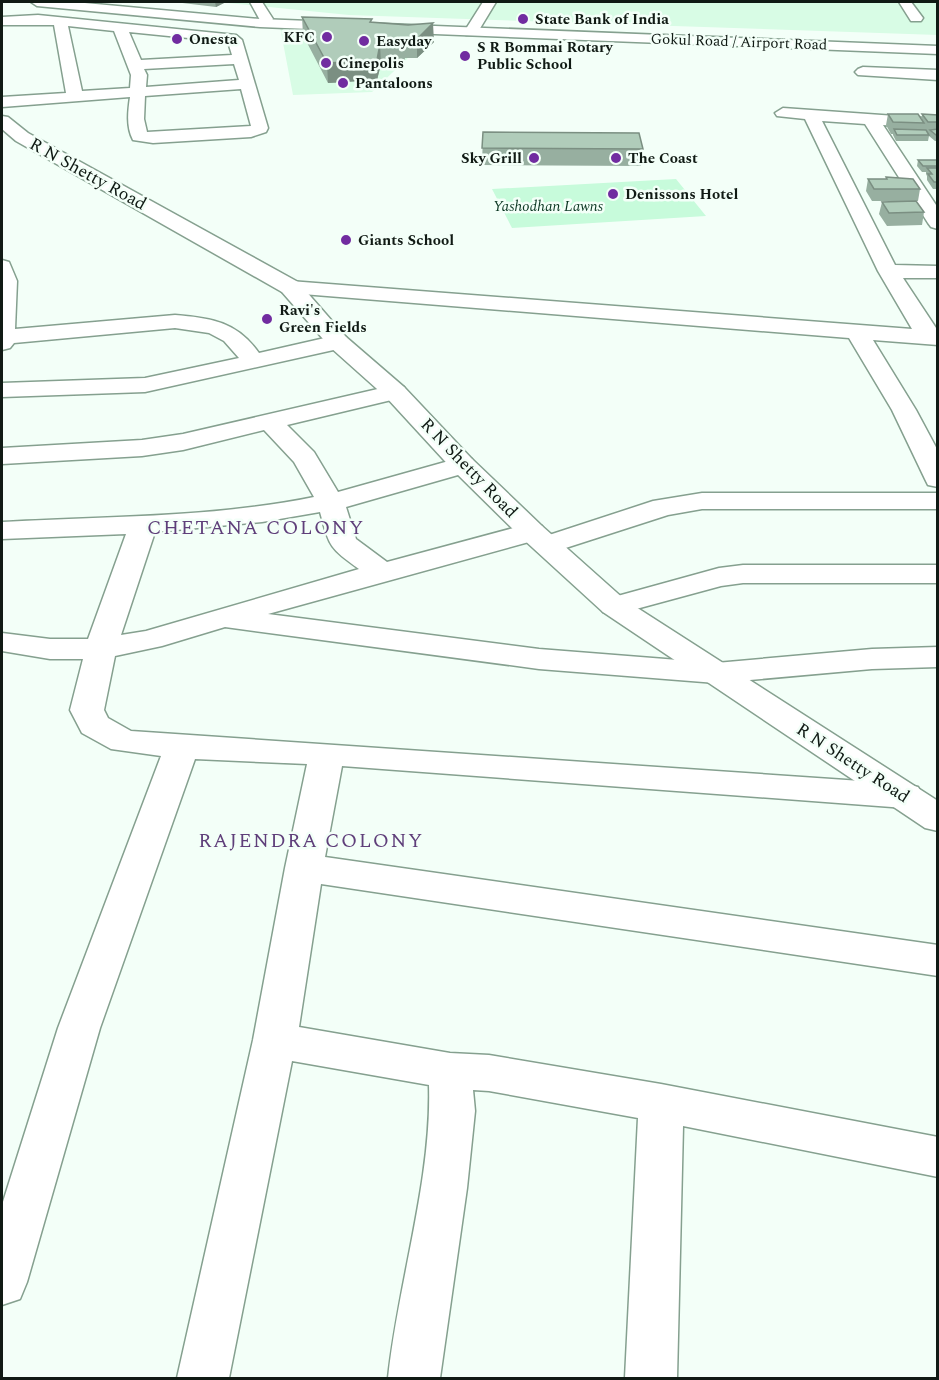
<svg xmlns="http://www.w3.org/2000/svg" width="939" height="1380" font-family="Spectral,serif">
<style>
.built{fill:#d8fce5}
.green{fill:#c7fbdb}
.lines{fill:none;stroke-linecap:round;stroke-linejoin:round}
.street-casing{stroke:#85a08f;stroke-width:3}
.secondary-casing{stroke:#85a08f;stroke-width:3}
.street{fill:#fff;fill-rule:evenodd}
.secondary{fill:#fff;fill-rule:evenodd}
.wall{fill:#97afa0}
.shaded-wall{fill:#7b8f82}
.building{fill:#b0ccba;stroke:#7b8f82;stroke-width:1.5}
.poi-dot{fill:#712ca0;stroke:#f3fff8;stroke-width:2}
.labels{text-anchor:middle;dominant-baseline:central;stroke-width:5;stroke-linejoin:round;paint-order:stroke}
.far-poi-label{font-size:15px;font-weight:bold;fill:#101a14;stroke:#f3fff8;text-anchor:start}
.far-street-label{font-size:15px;fill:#101a14;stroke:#f3fff8}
.far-park-label{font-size:15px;font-style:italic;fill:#0a3621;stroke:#f3fff8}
.street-label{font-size:18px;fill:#101a14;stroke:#f3fff8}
.neighbourhood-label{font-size:20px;letter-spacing:1.5px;fill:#5f3f7a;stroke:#f3fff8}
</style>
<rect width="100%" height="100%" fill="#f3fff8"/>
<path class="built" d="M218,2H937L938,35L349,15Z
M280,27L433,34L372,92L293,95Z"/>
<path class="green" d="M676,179L706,216L512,228L492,189Z"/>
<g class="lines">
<defs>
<path id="street" d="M250,2H262L273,19L271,22H261Z
M483,2H496L476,35H466L464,32Z
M899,2H911L923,18L921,21H911Z
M38,15L236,35L242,40L268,128L266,132L251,137L153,143L133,140C126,127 128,111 130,97L2,107V97L66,93L54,25H2V17ZM68,26L114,31L131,75L130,88L82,91ZM129,32L228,42L232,55L141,60ZM234,64L239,80L146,87L147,75L144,69ZM241,89L251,126L147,132L144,119L145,96Z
M863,67L938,70V80L858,75L855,72L858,69Z
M783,108L938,119V129L883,125L938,208V229L931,227L928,223L865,124L822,121L895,265L938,266V278H903L938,331V345L873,340L916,410L938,451V487L928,485L925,479L892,410L849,338L290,293L282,292L279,287L282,282L290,281L912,329L878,271L805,119L777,116L775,113Z
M2,260L9,262L17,281L15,329L175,315C212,318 237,322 259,353L338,335L346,337L349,342L346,347L338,349L145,392L2,397V383L145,378L239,358L224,341L209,333L175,328L14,343L10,348L2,350Z
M395,385L404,387L407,392L404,397L287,425L314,452L338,492L463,457L472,459L476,465L472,471L346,507L356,539L387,562L532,523L542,526L546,532L543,537L653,501L702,493H938V509H702L668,515L547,554L537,551L533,545L536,540L268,614L539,649L716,663L872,649L938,647V667L872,669L716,683L539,669L225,627L162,646L115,656L104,710L108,718L131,731L905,784L918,787L923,796L918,805L905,808L342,766L325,857L938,945V976L321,884L299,1027L450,1053L489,1055L661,1084L938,1137V1177L683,1126L677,1378H625L638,1118L489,1091L473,1090L475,1111L467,1188L440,1378H388C398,1283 432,1180 429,1085L292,1061L229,1378H177L253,1040L285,868L307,764L195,759L100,1028L27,1282L20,1299L2,1305V1205L58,1028L161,756L111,749L82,733L70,710L83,659H50L2,651V633L50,639H88L126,534L2,539V522C106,516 211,518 314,497L294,462L264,430L183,450L142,456L2,464V448L142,440L183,434ZM320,512C330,548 329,547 359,569L146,631L121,635L155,532L262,522Z
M743,565H938V583H743L721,586L614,615L603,612L599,606L603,600L719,568Z"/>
<path id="secondary" d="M31,2H74L260,19L938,46V54L260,27L37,6Z
M2,116L8,117L28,133L298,282L346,337L404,387L472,459L542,526L625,600L938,801V831L925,828L603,612L522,538L454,471L386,397L330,347L282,292L16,141L2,129Z"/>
</defs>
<use href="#street" class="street-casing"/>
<use href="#secondary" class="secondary-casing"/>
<use href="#street" class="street"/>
<use href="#secondary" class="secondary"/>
</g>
<path class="wall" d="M174,2H226L216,7Z
M302,17L372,22L434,42L417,58H405L404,63L381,64L377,80L328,83L303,35Z
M888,114L922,119V114L938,115V141H935L929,136L928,141H896L893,135V134H891L886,125Z
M483,132L643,149L641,166L482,165Z
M918,160H938V189H933L927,180V176L926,174V172H922L917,166Z
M886,177L920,189L918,201H872L866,191L868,179H886Z
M882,202L924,212L922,225L887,226L879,214Z"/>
<path class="shaded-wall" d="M215,2H226L216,7Z
M433,23L434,42L417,58V39Z
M380,44L381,64L377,80L328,83L327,63Z"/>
<path class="building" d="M302,17L372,19L370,22L408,25L433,23L417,39H404V43L380,44L377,60L327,63Z
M888,114H918L924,123L893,122Z
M922,114L938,115V122H928Z
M894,129L926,130L929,135H897Z
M938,129V135H936L930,130Z
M483,132L639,133L643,149L482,148Z
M918,160H938V166H923Z
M927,168H938V182H934L928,174H932Z
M886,177L913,179L920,189H874L868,179H887Z
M916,201L924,212L889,213L882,202Z"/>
<g class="poi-dot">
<circle cx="523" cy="19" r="6"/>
<circle cx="327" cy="37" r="6"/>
<circle cx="177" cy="39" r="6"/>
<circle cx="364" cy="41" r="6"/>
<circle cx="465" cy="56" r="6"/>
<circle cx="326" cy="63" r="6"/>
<circle cx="343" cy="83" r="6"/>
<circle cx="534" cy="158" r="6"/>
<circle cx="616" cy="158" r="6"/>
<circle cx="613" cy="194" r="6"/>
<circle cx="346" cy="240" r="6"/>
<circle cx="267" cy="319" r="6"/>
</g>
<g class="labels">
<g class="far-poi-label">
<text x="535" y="19">State Bank of India</text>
<text x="315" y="37" text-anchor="end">KFC</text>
<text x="189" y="39">Onesta</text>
<text x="376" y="41">Easyday</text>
<text x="477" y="47">S R Bommai Rotary<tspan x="477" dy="17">Public School</tspan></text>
<text x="338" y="63">Cinepolis</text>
<text x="355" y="83">Pantaloons</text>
<text x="522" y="158" text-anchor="end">Sky Grill</text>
<text x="628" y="158">The Coast</text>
<text x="625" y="194">Denissons Hotel</text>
<text x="358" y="240">Giants School</text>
<text x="279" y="310">Ravi's<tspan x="279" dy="17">Green Fields</tspan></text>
</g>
<g class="far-street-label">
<text transform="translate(739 42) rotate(2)">Gokul Road / Airport Road</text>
</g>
<g class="far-park-label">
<text x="548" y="206">Yashodhan Lawns</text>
</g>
<g class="street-label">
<text transform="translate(88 174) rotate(29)">R N Shetty Road</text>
<text transform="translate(469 468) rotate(46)">R N Shetty Road</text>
<text transform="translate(853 763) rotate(33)">R N Shetty Road</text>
</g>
<g class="neighbourhood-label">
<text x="256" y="528">CHETANA COLONY</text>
<text x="311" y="841">RAJENDRA COLONY</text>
</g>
</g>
<rect width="939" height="1380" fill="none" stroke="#101a14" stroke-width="6"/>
</svg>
